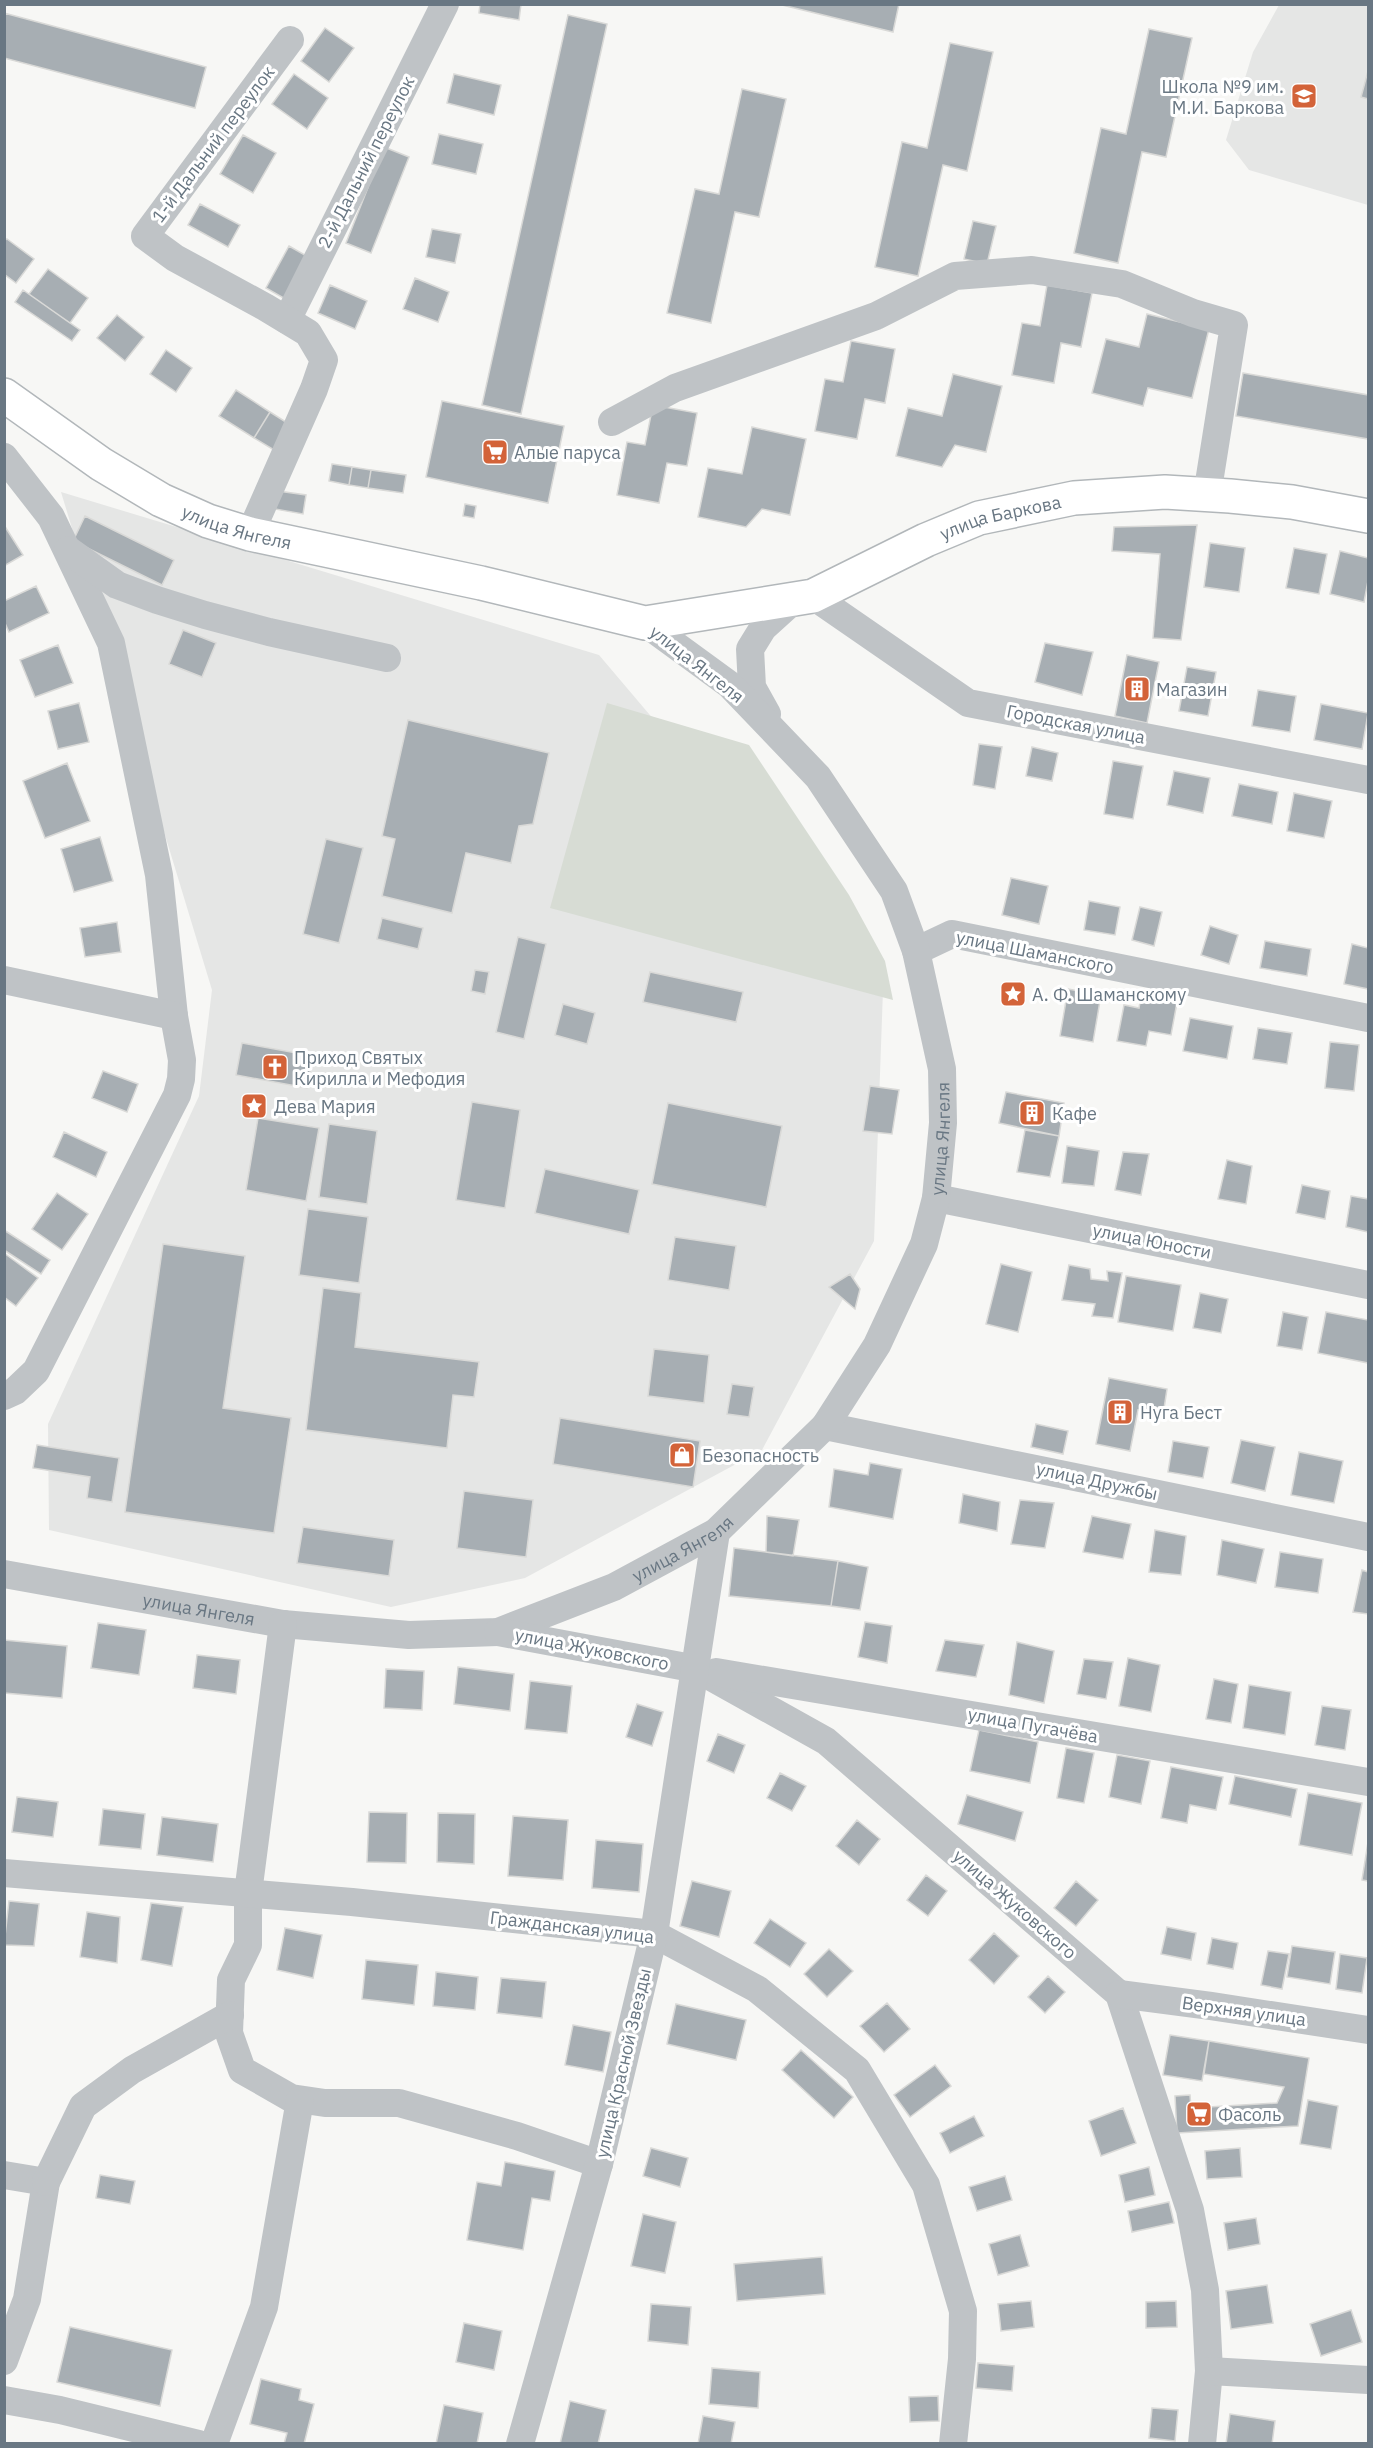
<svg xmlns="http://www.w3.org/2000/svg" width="1373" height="2448" font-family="'IBM Plex Sans',sans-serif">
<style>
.built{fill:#e5e6e5}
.green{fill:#d7dcd4}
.building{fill:#a7aeb3;stroke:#d9d9d7;stroke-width:1.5}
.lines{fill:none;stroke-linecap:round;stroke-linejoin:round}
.major-casing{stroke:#b2b7ba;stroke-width:36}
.minor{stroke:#bfc3c6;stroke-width:28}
.major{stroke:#fff;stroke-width:33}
.labels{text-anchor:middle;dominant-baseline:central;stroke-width:6;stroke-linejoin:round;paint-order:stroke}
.poi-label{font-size:18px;fill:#697783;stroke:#fff;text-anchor:start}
.street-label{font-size:18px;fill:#697783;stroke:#fff}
</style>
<rect width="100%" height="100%" fill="#f7f7f5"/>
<path class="built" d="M1279,5H1368V205L1249,170L1226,140L1253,52Z
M61,492L599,655L883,990L874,1241L762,1450L525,1578L391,1607L49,1530L48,1424L199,1096L212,990Z"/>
<path class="green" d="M607,703L749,745L849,895L885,961L893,1000L550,908Z"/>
<path class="building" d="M480,4H521L519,20L479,13Z
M778,4H899L893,32Z
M4,13L206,67L195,108L4,58Z
M568,15L607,24L521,414L482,405Z
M325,28L354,48L329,82L301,61Z
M1149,29L1192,38L1166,157L1142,152L1118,263L1074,253L1101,128L1126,134Z
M950,43L993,52L967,171L943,165L918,276L875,267L902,142L927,148Z
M1368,71V99L1361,97Z
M294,74L328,98L307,129L272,104Z
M454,74L501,85L494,115L447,103Z
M742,89L786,99L759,217L735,212L711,323L667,313L695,189L719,194Z
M439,134L483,144L476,174L432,164Z
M243,135L276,153L253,193L220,174Z
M384,147L409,157L371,253L346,243Z
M200,204L240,225L228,247L188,225Z
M973,221L996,226L987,264L964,259Z
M432,229L461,234L455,263L426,257Z
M7,239L34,259L16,283L4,274V241Z
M289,246L310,258L287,300L266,288Z
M48,269L88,298L70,323L29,294Z
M415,278L449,292L438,322L403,309Z
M330,285L367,301L355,329L318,313Z
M1047,285L1092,293L1081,347L1061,343L1054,383L1012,375L1022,323L1040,326Z
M23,290L80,330L72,341L15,302Z
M1147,314L1209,329L1192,398L1148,388L1143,406L1092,393L1106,339L1139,347Z
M117,315L144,337L125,361L97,338Z
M851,341L895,349L885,403L865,399L857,439L815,431L825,379L843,382Z
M166,350L192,368L176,392L150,374Z
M1243,373L1368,395V439L1236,416Z
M953,374L1002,386L986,452L955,445L942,467L896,456L908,408L942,416Z
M236,390L270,412L254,438L219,416Z
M442,401L564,426L548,503L426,477Z
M653,405L697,413L687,466L667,463L659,503L617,495L627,442L645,445Z
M270,412L289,424L274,450L254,438Z
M752,427L806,439L790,515L762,509L746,527L698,517L708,468L742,474Z
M332,464L352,467L349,485L329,481Z
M352,467L371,470L368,488L349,485Z
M371,470L406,475L403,493L368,488Z
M278,491L306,495L303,514L275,509Z
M465,504L476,506L474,518L463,516Z
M85,516L174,560L162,585L73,541Z
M4,525L23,555L4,566Z
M1197,525L1181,640L1153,638L1160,554L1112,551L1114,527Z
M1210,543L1245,548L1239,592L1204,587Z
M1294,548L1327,554L1319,594L1286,588Z
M1340,551L1368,558V581L1364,602L1330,594Z
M36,586L49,613L9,632L4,621V601Z
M183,630L216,643L202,677L169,664Z
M1045,643L1093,652L1082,695L1035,682Z
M58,645L73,683L35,697L20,660Z
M1127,655L1159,662L1147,723L1115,716Z
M1187,667L1216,672L1208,716L1179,711Z
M1258,690L1296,696L1290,732L1252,726Z
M79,703L89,742L58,749L48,711Z
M1321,704L1368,713L1362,749L1314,740Z
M408,720L549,753L533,824L519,826L511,863L466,853L452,913L382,896L395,839L382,836Z
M979,744L1002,747L995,789L973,785Z
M1032,747L1058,753L1052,781L1026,776Z
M1113,761L1143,766L1133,819L1104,814Z
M67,763L90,821L45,838L23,781Z
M1174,771L1210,778L1203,813L1167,805Z
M1239,784L1278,792L1272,824L1232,816Z
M1294,793L1332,801L1324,838L1287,831Z
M100,837L113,881L74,892L61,849Z
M326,839L363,848L339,943L303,934Z
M1011,878L1048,886L1039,924L1002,915Z
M1089,901L1120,907L1115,935L1084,930Z
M1140,907L1162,912L1154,946L1132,940Z
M382,918L423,928L418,949L377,939Z
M117,922L121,952L85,957L80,928Z
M1210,926L1238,935L1229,964L1201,955Z
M518,937L546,944L524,1039L496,1032Z
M1265,941L1311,949L1307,976L1260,968Z
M1352,944L1368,948V989L1344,984Z
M475,970L489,972L485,994L471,991Z
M650,972L743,992L736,1022L643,1002Z
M1068,989L1101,995L1093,1042L1060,1036Z
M1142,990L1178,997L1171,1035L1149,1031L1146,1046L1117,1041L1124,1005L1139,1008Z
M563,1004L595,1013L587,1044L555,1035Z
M1190,1018L1233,1026L1227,1059L1183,1051Z
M1258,1028L1292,1033L1287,1064L1253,1059Z
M1330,1042L1359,1045L1354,1091L1325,1088Z
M242,1043L313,1056L307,1088L236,1075Z
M103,1071L138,1084L127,1112L92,1098Z
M870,1086L899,1090L892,1134L863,1131Z
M1006,1092L1064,1103L1059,1136L999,1123Z
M472,1102L520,1110L505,1208L456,1200Z
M668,1103L782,1126L766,1207L652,1184Z
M258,1118L319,1128L306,1201L246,1190Z
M329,1124L377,1131L367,1204L319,1197Z
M1025,1130L1059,1136L1050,1177L1017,1172Z
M64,1132L107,1152L96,1177L53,1157Z
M1067,1146L1099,1151L1094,1186L1062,1183Z
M1123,1152L1149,1154L1141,1195L1115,1190Z
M1227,1160L1252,1166L1246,1204L1218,1199Z
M545,1169L639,1190L629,1234L535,1213Z
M1302,1185L1330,1191L1325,1219L1296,1213Z
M57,1193L88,1214L62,1250L32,1229Z
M1351,1196L1368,1199V1232L1346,1227Z
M308,1209L368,1217L359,1283L299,1275Z
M4,1230L50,1260L41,1274L4,1250Z
M675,1237L736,1246L729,1290L668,1280Z
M163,1244L245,1256L223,1408L291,1418L274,1533L125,1512Z
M4,1253L38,1278L16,1306L4,1297Z
M1001,1264L1032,1272L1018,1332L986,1324Z
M1069,1265L1090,1269L1091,1279L1108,1281L1107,1271L1122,1273L1113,1318L1092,1316L1095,1304L1062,1300Z
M850,1274L860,1289L855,1309L829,1287Z
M1126,1276L1181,1285L1173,1331L1118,1322Z
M323,1288L361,1293L355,1347L479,1362L474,1397L453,1395L447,1448L306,1430Z
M1200,1293L1228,1299L1221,1333L1193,1328Z
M1283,1312L1308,1317L1302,1350L1277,1346Z
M1326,1312L1368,1320V1363L1318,1353Z
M654,1349L709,1355L704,1403L648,1396Z
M1109,1378L1167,1389L1163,1415L1138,1410L1130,1451L1096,1444Z
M732,1384L754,1387L749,1417L727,1414Z
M560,1418L700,1441L693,1487L553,1464Z
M1036,1424L1068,1431L1063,1454L1031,1447Z
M1241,1440L1275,1447L1265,1491L1231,1483Z
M1173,1441L1209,1447L1203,1478L1168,1472Z
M37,1445L119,1458L112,1502L87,1498L90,1477L33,1468Z
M1299,1452L1343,1461L1334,1503L1291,1495Z
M870,1463L902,1469L893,1519L829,1507L834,1469L868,1475Z
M464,1491L533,1500L526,1557L457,1548Z
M963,1494L1000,1502L997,1531L959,1523Z
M1020,1500L1054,1503L1045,1548L1011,1544Z
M767,1516L799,1520L793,1556L766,1552Z
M1092,1516L1131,1524L1123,1559L1083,1552Z
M303,1527L394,1540L389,1576L297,1563Z
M1155,1530L1186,1536L1181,1575L1149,1572Z
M1222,1540L1264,1549L1256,1583L1217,1575Z
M734,1548L838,1561L831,1606L729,1596Z
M1280,1552L1323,1559L1318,1593L1275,1587Z
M838,1561L868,1567L860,1610L831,1606Z
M1362,1570L1368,1572V1614L1353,1612Z
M865,1622L892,1626L887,1663L858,1657Z
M98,1623L146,1630L139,1675L91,1668Z
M4,1640L67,1646L62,1698L4,1693Z
M945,1640L984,1645L976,1677L936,1671Z
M1017,1642L1054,1651L1044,1703L1009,1695Z
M197,1655L240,1660L236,1694L193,1688Z
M1128,1658L1160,1665L1151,1712L1119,1706Z
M1084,1659L1113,1662L1106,1699L1077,1694Z
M458,1667L514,1674L510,1711L454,1704Z
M386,1669L424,1671L422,1710L384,1708Z
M1214,1679L1238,1684L1231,1723L1206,1719Z
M530,1681L572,1686L567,1733L525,1729Z
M1249,1685L1291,1692L1285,1735L1243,1728Z
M637,1704L663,1712L652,1746L626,1737Z
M1322,1706L1351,1710L1345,1750L1315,1745Z
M979,1730L1038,1742L1030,1783L970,1771Z
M718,1734L745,1745L734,1773L707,1761Z
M1066,1748L1094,1753L1084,1803L1057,1798Z
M1117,1755L1150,1761L1141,1804L1109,1797Z
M1171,1767L1223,1777L1216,1810L1190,1805L1187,1823L1161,1818Z
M780,1773L806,1786L792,1811L767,1798Z
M1235,1776L1297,1789L1291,1817L1229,1804Z
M1308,1793L1362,1803L1352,1855L1299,1845Z
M967,1795L1023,1812L1015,1841L958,1824Z
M17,1797L58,1802L53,1837L12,1832Z
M103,1809L145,1814L141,1849L99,1845Z
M369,1812L407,1813L406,1863L367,1862Z
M438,1813L475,1814L474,1864L437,1862Z
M513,1816L568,1820L563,1880L508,1876Z
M162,1817L218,1824L213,1862L157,1855Z
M857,1820L880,1839L859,1865L836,1846Z
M596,1840L643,1844L639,1892L592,1888Z
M1368,1842V1881L1362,1880Z
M926,1875L947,1891L928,1916L907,1900Z
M692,1881L731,1891L719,1937L680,1926Z
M1076,1881L1098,1900L1076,1926L1054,1908Z
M9,1901L39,1904L34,1946L4,1945Z
M151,1903L183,1907L172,1966L141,1960Z
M87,1912L120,1917L117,1963L80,1957Z
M770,1919L806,1943L790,1967L754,1943Z
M1167,1927L1196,1933L1191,1960L1161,1954Z
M285,1928L322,1935L313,1978L277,1970Z
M994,1933L1019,1956L994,1984L969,1960Z
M1212,1938L1238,1943L1233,1969L1207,1964Z
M1292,1946L1335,1952L1330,1984L1287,1977Z
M829,1949L853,1971L827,1997L804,1974Z
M1268,1951L1289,1954L1282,1989L1261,1985Z
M1340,1954L1367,1958L1362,1993L1336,1989Z
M366,1960L418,1965L414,2005L362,1999Z
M436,1972L478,1977L475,2010L433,2006Z
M1048,1976L1065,1992L1045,2013L1028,1997Z
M501,1978L546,1982L542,2018L497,2013Z
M887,2003L910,2029L884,2052L860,2026Z
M676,2004L746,2020L736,2060L667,2044Z
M573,2025L611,2032L603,2072L565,2065Z
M1170,2035L1209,2041L1202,2081L1163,2075Z
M1209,2041L1309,2058L1298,2126L1177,2133L1175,2096L1190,2095L1191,2108L1277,2103L1284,2087L1204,2074Z
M801,2050L853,2097L834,2118L782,2070Z
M935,2065L951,2086L910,2117L894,2095Z
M1308,2100L1338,2106L1331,2149L1300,2144Z
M1123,2108L1136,2143L1101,2156L1089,2121Z
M974,2116L984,2136L950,2153L940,2133Z
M651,2148L688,2158L680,2187L643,2176Z
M1240,2148L1242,2177L1207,2179L1205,2151Z
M505,2162L555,2171L550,2201L532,2198L523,2250L467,2240L477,2182L501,2186Z
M1149,2167L1155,2195L1125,2202L1119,2175Z
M100,2175L135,2181L130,2204L96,2198Z
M1005,2176L1012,2200L977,2211L969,2187Z
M1169,2202L1174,2223L1132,2232L1128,2211Z
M643,2214L676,2222L665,2273L631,2266Z
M1256,2218L1260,2244L1228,2250L1224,2223Z
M1020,2235L1029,2266L998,2275L989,2244Z
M822,2257L825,2294L737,2301L734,2264Z
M1267,2285L1273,2323L1231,2329L1226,2291Z
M1031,2301L1034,2327L1001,2331L998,2304Z
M1176,2301L1177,2327L1146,2328V2302Z
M651,2304L691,2307L688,2345L648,2341Z
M1351,2310L1362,2342L1321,2356L1310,2324Z
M464,2323L502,2331L494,2370L456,2362Z
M70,2327L172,2350L160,2406L57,2382Z
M978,2363L1014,2366L1012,2391L976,2388Z
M712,2368L760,2372L758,2408L709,2404Z
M261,2379L301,2389L299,2400L314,2404L304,2444H284L287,2433L250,2424Z
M938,2396L939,2421L910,2422L909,2397Z
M570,2401L606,2410L598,2444H560Z
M444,2405L483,2413L477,2444H436Z
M1152,2408L1178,2410L1175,2441L1149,2438Z
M1230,2414L1275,2421L1272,2444H1226Z
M703,2416L735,2422L731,2444H698Z"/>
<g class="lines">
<defs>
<g id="major">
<path id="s2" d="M4,395L101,464L161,500L208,521L250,534L481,583L645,623L813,596L926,540L979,518L1074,498L1165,492L1230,496L1292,502L1368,516"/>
</g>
</defs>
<use href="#major" class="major-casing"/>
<g class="minor">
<path d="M287,320L445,4"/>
<path d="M612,422L675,388L876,316L955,276L1032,270L1122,284L1193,313L1234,325L1207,495"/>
<path d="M4,457L51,517L111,643L159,875L174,1016L182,1060L181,1079L177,1095L36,1371L15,1391L4,1396"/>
<path d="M250,534L314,389L324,360L308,333L265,307L175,258L145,236L290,40"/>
<path d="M68,550L117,585L157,600L205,615L269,632L387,658"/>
<path d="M813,596L968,703L1368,780"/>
<path d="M767,714L752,687L750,649L763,628L795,599"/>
<path d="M916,951L952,934L1368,1018"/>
<path d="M4,980L174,1016"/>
<path d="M936,1198L1368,1285"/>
<path d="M825,1426L1368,1537"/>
<path id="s1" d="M4,1574L283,1624L409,1635L498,1632L614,1587L716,1532L825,1426L877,1345L924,1244L936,1198L943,1123L942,1069L916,951L894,891L818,777L730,685L645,623"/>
<path d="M283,1624L248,1893V1945L231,1980L229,2033L242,2070L291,2098L325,2103H399L517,2136L599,2164"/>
<path d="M498,1632L697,1669L826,1741L1119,1994L1190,2210L1205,2290L1209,2371L1202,2444"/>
<path d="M716,1672L1368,1782"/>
<path d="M4,1873L352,1902L654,1934L757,1989L857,2070L926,2185L963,2311L962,2359L953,2444"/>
<path d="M1119,1994L1211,2006L1368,2030"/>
<path d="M4,2175L46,2182L27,2299L4,2361"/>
<path d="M46,2182L83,2106L132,2070L230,2015"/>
<path d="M1209,2371L1368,2380"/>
<path d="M4,2400L60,2410L199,2444"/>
<path d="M214,2444L264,2307L300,2100"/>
<path d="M520,2444L599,2164L654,1934L716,1532"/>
</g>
<use href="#major" class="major"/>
</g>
<defs>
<symbol id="school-square" viewBox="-11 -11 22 22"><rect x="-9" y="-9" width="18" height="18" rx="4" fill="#d36339" stroke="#fff"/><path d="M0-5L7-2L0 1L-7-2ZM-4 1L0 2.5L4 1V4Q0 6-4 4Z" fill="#fff"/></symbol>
<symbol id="supermarket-square" viewBox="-11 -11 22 22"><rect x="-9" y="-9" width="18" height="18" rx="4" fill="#d36339" stroke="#fff"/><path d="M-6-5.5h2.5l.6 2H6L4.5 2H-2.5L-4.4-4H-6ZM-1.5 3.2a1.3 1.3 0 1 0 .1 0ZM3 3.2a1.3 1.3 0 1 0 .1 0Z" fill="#fff"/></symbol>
<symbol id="building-square" viewBox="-11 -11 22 22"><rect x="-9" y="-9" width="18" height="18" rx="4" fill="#d36339" stroke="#fff"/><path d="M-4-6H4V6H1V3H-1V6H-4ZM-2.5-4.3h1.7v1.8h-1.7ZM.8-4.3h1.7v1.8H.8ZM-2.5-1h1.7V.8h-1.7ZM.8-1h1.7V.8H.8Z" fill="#fff"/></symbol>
<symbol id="sight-square" viewBox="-11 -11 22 22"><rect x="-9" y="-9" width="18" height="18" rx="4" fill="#d36339" stroke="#fff"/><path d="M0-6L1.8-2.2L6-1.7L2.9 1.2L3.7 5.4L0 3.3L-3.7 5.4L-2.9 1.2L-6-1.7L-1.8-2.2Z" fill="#fff"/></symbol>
<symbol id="church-square" viewBox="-11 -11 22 22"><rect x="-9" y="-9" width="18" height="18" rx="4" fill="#d36339" stroke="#fff"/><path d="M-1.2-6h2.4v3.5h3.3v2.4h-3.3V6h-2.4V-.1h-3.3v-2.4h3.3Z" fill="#fff"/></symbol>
<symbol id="shop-square" viewBox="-11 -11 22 22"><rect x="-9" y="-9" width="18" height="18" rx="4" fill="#d36339" stroke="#fff"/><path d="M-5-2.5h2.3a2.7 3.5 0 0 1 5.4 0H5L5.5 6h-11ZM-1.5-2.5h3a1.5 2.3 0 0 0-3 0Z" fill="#fff"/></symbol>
</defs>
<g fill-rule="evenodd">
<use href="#school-square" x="1289" y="81" width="30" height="30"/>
<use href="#supermarket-square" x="480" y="437" width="30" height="30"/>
<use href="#building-square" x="1122" y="674" width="30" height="30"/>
<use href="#sight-square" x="998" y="979" width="30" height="30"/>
<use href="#church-square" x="260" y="1052" width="30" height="30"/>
<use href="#sight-square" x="239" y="1091" width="30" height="30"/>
<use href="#building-square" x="1017" y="1098" width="30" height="30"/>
<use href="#building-square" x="1105" y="1397" width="30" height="30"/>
<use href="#shop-square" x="667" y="1440" width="30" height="30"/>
<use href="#supermarket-square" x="1184" y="2099" width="30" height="30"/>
</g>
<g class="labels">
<g class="poi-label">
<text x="1284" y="86" text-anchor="end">Школа №9 им.<tspan x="1284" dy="21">М.И. Баркова</tspan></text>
<text x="514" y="452">Алые паруса</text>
<text x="1156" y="689">Магазин</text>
<text x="1032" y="994">А. Ф. Шаманскому</text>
<text x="294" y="1057">Приход Святых<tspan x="294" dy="21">Кирилла и Мефодия</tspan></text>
<text x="274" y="1106">Дева Мария</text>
<text x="1052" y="1113">Кафе</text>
<text x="1140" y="1412">Нуга Бест</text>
<text x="702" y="1455">Безопасность</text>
<text x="1218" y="2114">Фасоль</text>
</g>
<g class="street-label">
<text transform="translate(213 144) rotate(-53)">1-й Дальний переулок</text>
<text transform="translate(366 162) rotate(-63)">2-й Дальний переулок</text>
<text stroke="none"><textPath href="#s2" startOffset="1064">улица Баркова</textPath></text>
<text stroke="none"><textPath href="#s2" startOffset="270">улица Янгеля</textPath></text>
<text transform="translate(697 664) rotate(38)">улица Янгеля</text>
<text transform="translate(1076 724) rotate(11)">Городская улица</text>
<text transform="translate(1035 952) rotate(11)">улица Шаманского</text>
<text stroke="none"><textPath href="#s1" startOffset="1206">улица Янгеля</textPath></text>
<text transform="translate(1152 1241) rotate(11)">улица Юности</text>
<text transform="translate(1097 1481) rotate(12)">улица Дружбы</text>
<text stroke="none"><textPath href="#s1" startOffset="702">улица Янгеля</textPath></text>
<text stroke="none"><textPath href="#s1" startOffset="198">улица Янгеля</textPath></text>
<text transform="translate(592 1649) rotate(11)">улица Жуковского</text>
<text transform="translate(1033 1725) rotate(10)">улица Пугачёва</text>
<text transform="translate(1015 1904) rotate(41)">улица Жуковского</text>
<text transform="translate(572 1927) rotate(7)">Гражданская улица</text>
<text transform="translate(1244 2011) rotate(8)">Верхняя улица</text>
<text transform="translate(623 2063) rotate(-77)">улица Красной Звезды</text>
</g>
</g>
<rect width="1373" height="2448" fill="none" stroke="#697783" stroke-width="12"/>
</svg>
